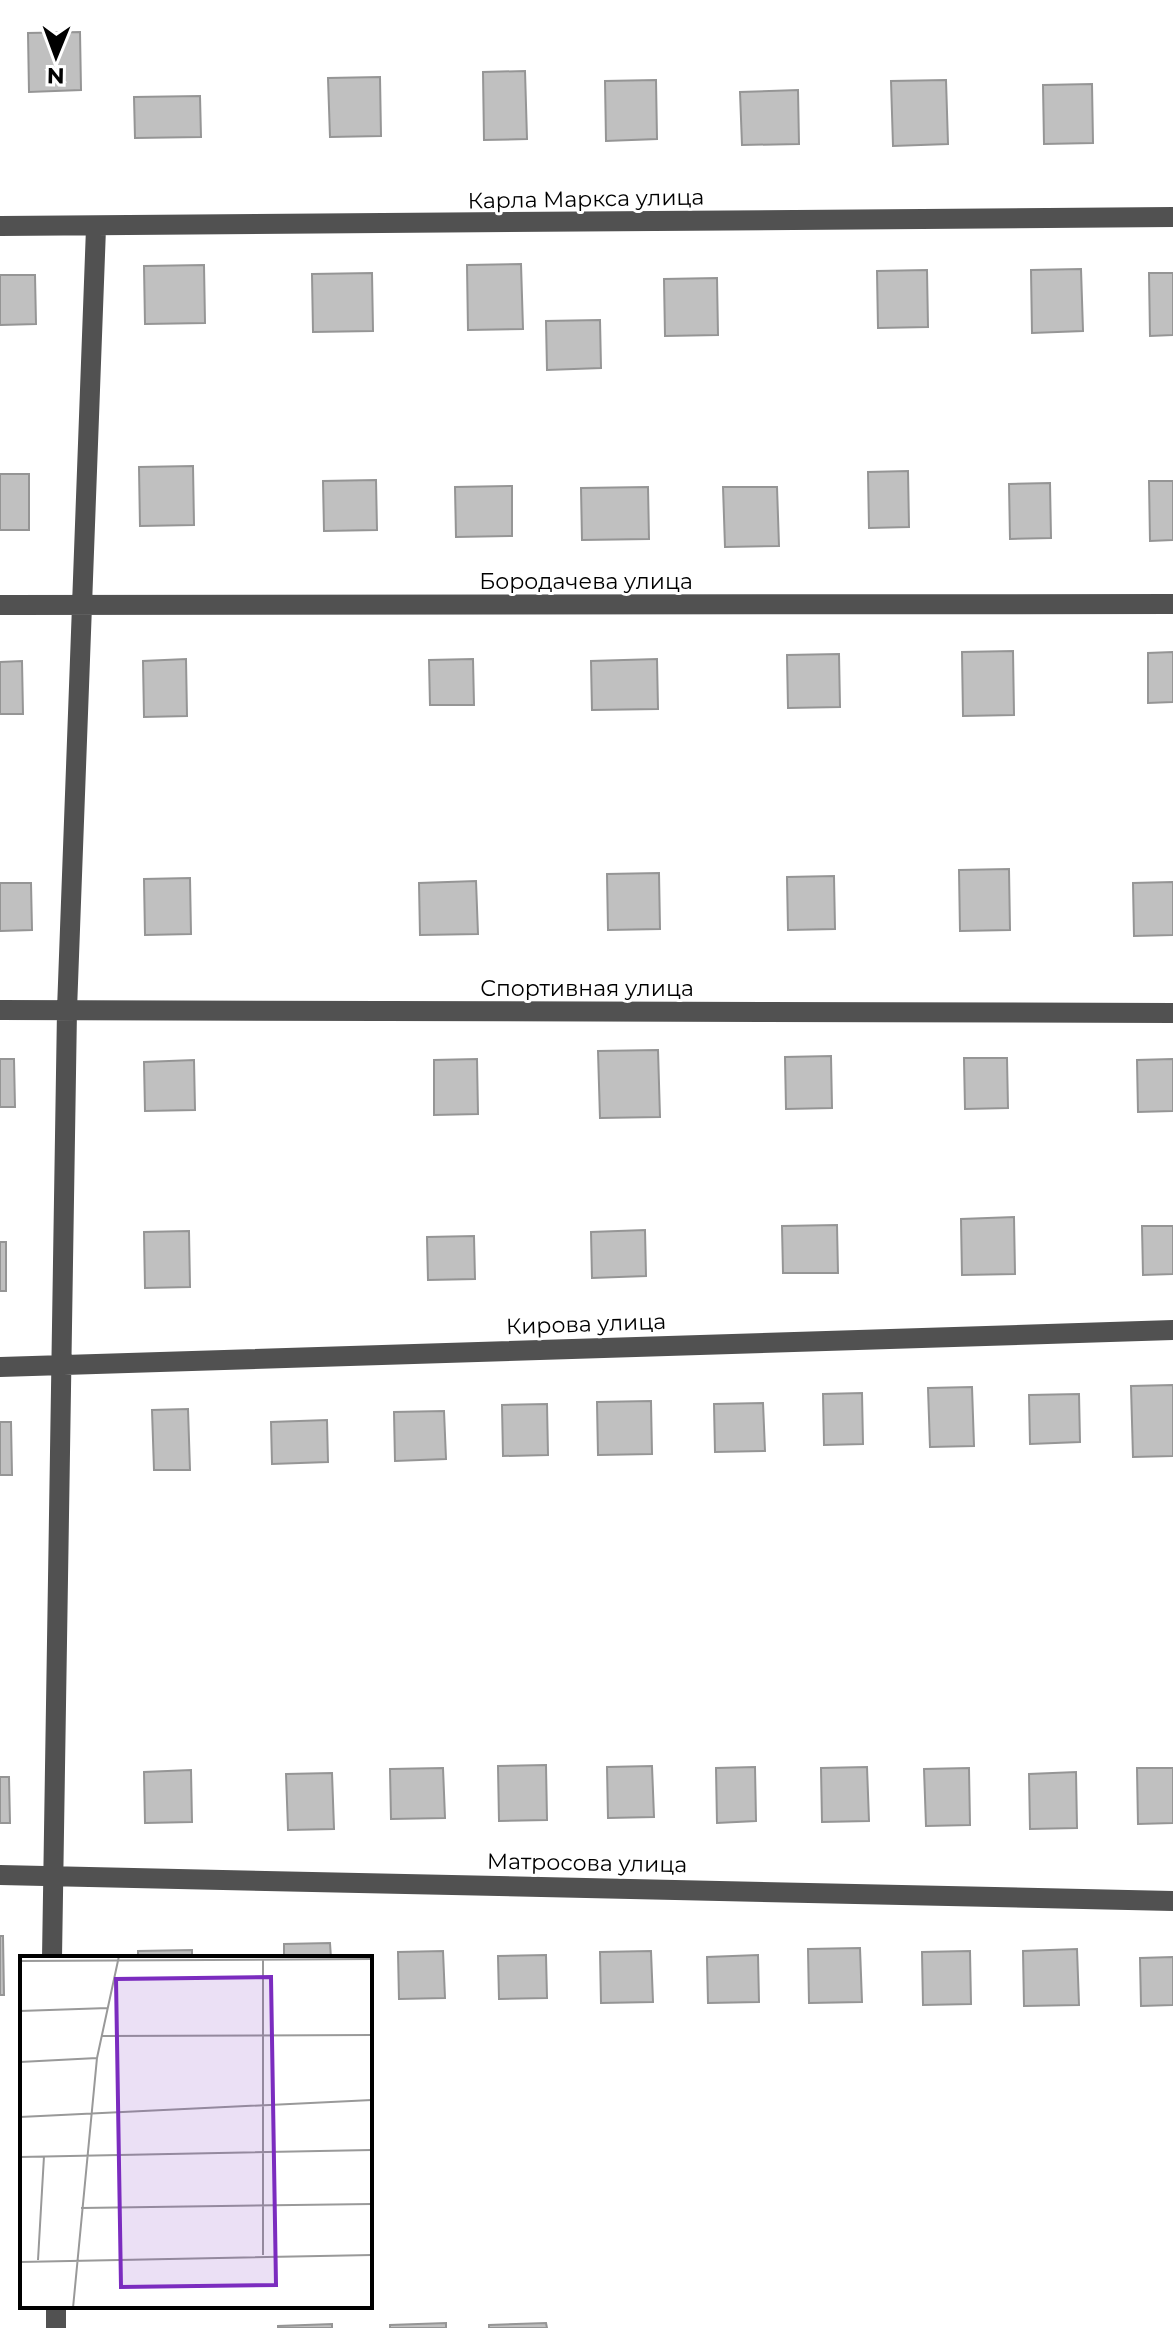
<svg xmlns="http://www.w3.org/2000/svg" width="1173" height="2328" font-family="Montserrat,sans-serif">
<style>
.building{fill:#c0c0c0;stroke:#959595;stroke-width:2}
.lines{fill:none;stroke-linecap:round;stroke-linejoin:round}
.minor{stroke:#515151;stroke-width:20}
.labels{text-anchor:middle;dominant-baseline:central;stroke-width:6;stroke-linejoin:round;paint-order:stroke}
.street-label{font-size:22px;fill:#000;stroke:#fff}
.inset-road{fill:none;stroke:#999;stroke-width:2}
.view{fill:#7b2cbf;fill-opacity:0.15;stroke:#7b2cbf;stroke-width:4}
.inset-edge{fill:none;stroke:#000;stroke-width:4}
</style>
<rect width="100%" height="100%" fill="#fff"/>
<path class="building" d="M80,32L81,90L29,92L28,33Z
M525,71L527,139L484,140L483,72Z
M380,77L381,136L330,137L328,78Z
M656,80L657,139L606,141L605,81Z
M946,80L948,144L893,146L891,81Z
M1092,84L1093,143L1044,144L1043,85Z
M798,90L799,144L742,145L740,92Z
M200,96L201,137L135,138L134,97Z
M521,264L523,329L468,330L467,265Z
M204,265L205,323L145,324L144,266Z
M1081,269L1083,331L1032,333L1031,270Z
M927,270L928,327L878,328L877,271Z
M372,273L373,331L313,332L312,274Z
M1149,273H1173V335L1150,336Z
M0,275H35L36,324L0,325Z
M717,278L718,335L665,336L664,279Z
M600,320L601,368L547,370L546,321Z
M193,466L194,525L140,526L139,467Z
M908,471L909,527L869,528L868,472Z
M0,474H29V530H0Z
M376,480L377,530L324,531L323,481Z
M1149,481H1173V540L1150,541Z
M1050,483L1051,538L1010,539L1009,484Z
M512,486V536L456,537L455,487Z
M648,487L649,539L582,540L581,488Z
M723,487H777L779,546L725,547Z
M1013,651L1014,715L963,716L962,652Z
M1173,652V702L1148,703V653Z
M839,654L840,707L788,708L787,655Z
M186,659L187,716L144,717L143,661Z
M473,659L474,705H430L429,660Z
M657,659L658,709L592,710L591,661Z
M22,661L23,714H0V662Z
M1009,869L1010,930L960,931L959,870Z
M659,873L660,929L608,930L607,874Z
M834,876L835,929L788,930L787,877Z
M190,878L191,934L145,935L144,879Z
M476,881L478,934L420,935L419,883Z
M1173,882V935L1134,936L1133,883Z
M0,883H31L32,930L0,931Z
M658,1050L660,1117L600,1118L598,1051Z
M831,1056L832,1108L786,1109L785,1057Z
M964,1058H1007L1008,1108L965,1109Z
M0,1059H14L15,1107H0Z
M477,1059L478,1114L434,1115V1060Z
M1173,1059V1111L1138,1112L1137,1060Z
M194,1060L195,1110L145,1111L144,1062Z
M1014,1217L1015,1274L962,1275L961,1219Z
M837,1225L838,1273H783L782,1226Z
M1142,1226H1173V1274L1143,1275Z
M645,1230L646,1276L592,1278L591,1232Z
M189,1231L190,1287L145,1288L144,1232Z
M474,1236L475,1279L428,1280L427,1237Z
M0,1242H6V1291H0Z
M1173,1385V1456L1133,1457L1131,1386Z
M972,1387L974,1446L930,1447L928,1388Z
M862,1393L863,1444L824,1445L823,1394Z
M1079,1394L1080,1442L1030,1444L1029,1395Z
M651,1401L652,1454L598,1455L597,1402Z
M763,1403L765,1451L715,1452L714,1404Z
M547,1404L548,1455L503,1456L502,1405Z
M188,1409L190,1470H154L152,1410Z
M444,1411L446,1459L395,1461L394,1412Z
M327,1420L328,1462L272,1464L271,1422Z
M0,1422H11L12,1475H0Z
M546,1765L547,1820L499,1821L498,1766Z
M652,1766L654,1817L608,1818L607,1767Z
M755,1767L756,1821L717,1823L716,1768Z
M867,1767L869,1821L822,1822L821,1768Z
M443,1768L445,1818L391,1819L390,1769Z
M969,1768L970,1825L926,1826L924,1769Z
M1137,1768H1173V1823L1138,1824Z
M191,1770L192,1822L145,1823L144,1772Z
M1076,1772L1077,1828L1030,1829L1029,1774Z
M332,1773L334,1829L288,1830L286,1774Z
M0,1777H9L10,1823H0Z
M0,1936H3L4,1995H0Z
M330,1943L331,1958H284V1944Z
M860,1948L862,2002L809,2003L808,1949Z
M1077,1949L1079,2005L1024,2006L1023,1951Z
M192,1950V1958H138V1951Z
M443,1951L445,1998L399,1999L398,1952Z
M651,1951L653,2002L601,2003L600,1952Z
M970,1951L971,2004L923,2005L922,1952Z
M546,1955L547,1998L499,1999L498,1956Z
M758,1955L759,2002L708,2003L707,1957Z
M1173,1957V2005L1141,2006L1140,1958Z
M446,2323V2328H390V2325Z
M546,2323L547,2328H489V2325Z
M332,2324V2328H278V2326Z"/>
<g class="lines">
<path class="minor" d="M0,226L1173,217
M0,605L1173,604
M0,1010L1173,1013
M0,1367L1173,1330
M0,1875L1173,1901
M52,1958L67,1010L96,228
M56,2306V2328"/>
</g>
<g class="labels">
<g class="street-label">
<text transform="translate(586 199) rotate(-1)">Карла Маркса улица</text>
<text x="586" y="581">Бородачева улица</text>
<text x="587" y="988">Спортивная улица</text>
<text transform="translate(586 1324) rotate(-2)">Кирова улица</text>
<text transform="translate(587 1863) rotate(1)">Матросова улица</text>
</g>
</g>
<g transform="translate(20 1956)">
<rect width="352" height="352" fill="#fff"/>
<path class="inset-road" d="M243,3V299M0,5L352,3M0,55L88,52M82,80L352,79M0,106L77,102M0,161L352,144M0,201L352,194M61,252L352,248M18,304L24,200M0,306L352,299M53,352L77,102L99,0"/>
<path class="view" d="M251,21L256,329L101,331L96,23Z"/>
<rect width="352" height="352" class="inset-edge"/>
</g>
<g transform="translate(56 56) rotate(181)" stroke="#ffffff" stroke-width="6" paint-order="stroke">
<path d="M0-6L14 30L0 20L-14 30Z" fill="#000000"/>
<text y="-12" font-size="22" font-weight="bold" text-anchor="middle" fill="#000000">N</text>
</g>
</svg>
